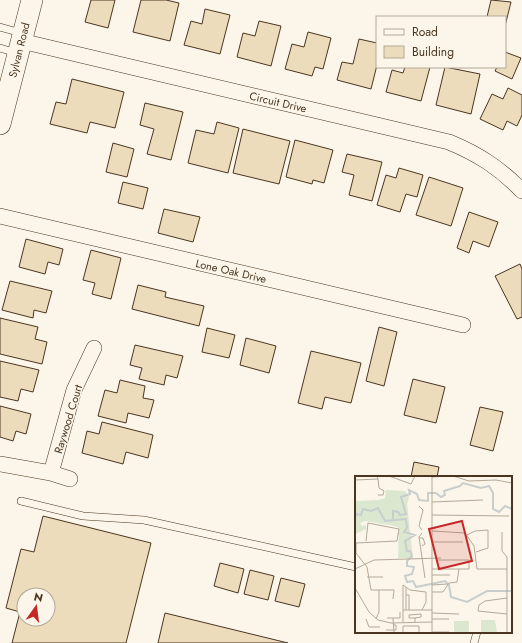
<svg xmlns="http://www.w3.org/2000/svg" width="522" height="643" font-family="Jost,sans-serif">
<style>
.building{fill:#ecdcbc;stroke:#4a3520;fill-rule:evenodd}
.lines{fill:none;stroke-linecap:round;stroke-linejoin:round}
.service-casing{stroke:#4a3520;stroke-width:8}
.minor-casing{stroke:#4a3520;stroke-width:16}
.secondary-casing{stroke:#4a3520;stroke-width:22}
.service{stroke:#fbf6e9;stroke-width:7}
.minor{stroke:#fbf6e9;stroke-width:15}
.secondary{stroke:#fbf6e9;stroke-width:21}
.labels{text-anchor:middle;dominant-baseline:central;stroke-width:3;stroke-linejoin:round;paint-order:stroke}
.street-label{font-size:11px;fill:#4a3520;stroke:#fbf6e9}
.inset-river{fill:none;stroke:#c9cecd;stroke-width:2}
.inset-road{fill:none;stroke:#b4a999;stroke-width:1}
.view{fill:#c62828;fill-opacity:0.15;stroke:#c62828;stroke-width:2}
.inset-edge{fill:none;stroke:#4a3520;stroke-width:2}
</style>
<rect width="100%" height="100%" fill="#fbf6e9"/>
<path class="building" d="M91,0H115L108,28L85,22Z
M141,0H166L179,3L170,41L133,32Z
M491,0L511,2L505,26V17H487Z
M205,9L230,15L220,54L184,45L191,21L202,24Z
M259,21L281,26L271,66L237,57L243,33L255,36Z
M308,32L331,38L323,69L315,67L312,76L285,69L292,44L304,47Z
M359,39L377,43V65L371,89L337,80L342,62L353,64Z
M505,52L521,58L512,79L495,71L497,67H505Z
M405,67H430L421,101L386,92L392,70L403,73Z
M445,67L480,74L471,114L436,105Z
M72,79L124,92L115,128L90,122L87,133L50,124L56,102L66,104Z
M508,88L522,95V115L517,126L507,121L503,130L480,119L492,94L503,99Z
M145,103L183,112L171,160L147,154L154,129L140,125Z
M217,122L239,128L228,173L188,163L196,130L214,134Z
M243,129L290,141L279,184L233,173Z
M295,140L333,150L324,183L313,180L312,184L286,177Z
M113,143L134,149L127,177L106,172Z
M347,154L382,162L372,201L349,195L354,175L342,172Z
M399,168L423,175L417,197L406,194L400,212L377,205L386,175L396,178Z
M429,177L463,188L451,226L416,215Z
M123,182L148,188L143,209L118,203Z
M164,209L200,217L193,242L158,233Z
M469,212L498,222L489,247L473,241L469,253L457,248Z
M26,239L63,249L59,265L48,262L45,274L19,267Z
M91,250L121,258L111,299L92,294L95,283L83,280Z
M520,264L522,269V317L517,319L495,276Z
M10,281L52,291L46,313L34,310L33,318L2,310Z
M138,285L166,292L165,297L204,306L199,326L132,309Z
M0,318L38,327L35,339L47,342L42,364L0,354Z
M379,327L397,332L384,386L366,381Z
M207,328L235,335L229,358L202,352Z
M246,338L276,346L269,373L240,365Z
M135,345L183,356L177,378L166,375L164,385L139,379L142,368L130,365Z
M311,351L361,363L351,403L325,397L322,409L298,403Z
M0,361L39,370L33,392L21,389L18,401L0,397Z
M413,379L445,387L436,423L404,415Z
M120,380L145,386L143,398L154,400L149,418L128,413L126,423L98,416L105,390L117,393Z
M0,406L31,414L26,434L16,431L13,441L0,437Z
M480,407L503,412L493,451L470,445Z
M102,422L153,435L148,458L126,452L123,464L82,453L87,431L99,434Z
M414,462L439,467L437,477H411Z
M43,516L151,543L126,643H12L20,612L6,608L21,549L34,552ZM24,595H48V619H24Z
M220,563L244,569L238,593L214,586Z
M250,570L274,576L268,600L244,594Z
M281,578L305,584L299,607L275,601Z
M165,613L288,643H158Z"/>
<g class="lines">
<defs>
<path id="service" d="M0,27L21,33
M0,48L17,53
M21,501L83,516L144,520L356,567
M474,643L477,632"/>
<path id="minor" d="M21,41L449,142C478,154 500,168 522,191
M0,216L463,325
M0,464L51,473L70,479
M51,473L74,390L94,348"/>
<path id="secondary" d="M0,124L32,0"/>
</defs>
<use href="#service" class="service-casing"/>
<use href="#minor" class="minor-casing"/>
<use href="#secondary" class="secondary-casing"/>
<use href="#service" class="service"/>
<use href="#minor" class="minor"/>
<use href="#secondary" class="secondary"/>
</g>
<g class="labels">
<g class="street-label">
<text transform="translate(19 50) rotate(-76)">Sylvan Road</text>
<text transform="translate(278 102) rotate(13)">Circuit Drive</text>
<text transform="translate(231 271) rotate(13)">Lone Oak Drive</text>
<text transform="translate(68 419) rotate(-73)">Raywood Court</text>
</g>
</g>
<g transform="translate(355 476)">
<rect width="157" height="157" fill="#fbf6e9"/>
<path d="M31,14L50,15L54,21L52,28L58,82H43L44,52L40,50L10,45L5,47L7,50L11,49V53L0,58V25L23,24L30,22ZM126,144H140L142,157H126ZM99,145H114V156H99Z" fill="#dce7d0"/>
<path class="inset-river" d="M0,41L2,38L6,39L8,33L16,35L23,32L30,45L51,43L52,52L49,56L60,59L50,65L52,75H55L57,80L52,85V90L59,91L57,98L50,100L52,106L58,105L61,111L90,105L94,109L96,121L112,126L132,115H157M38,43V35L43,36L45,39L51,38L46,21L55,18L54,14L62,18L64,24L73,25V17H81L86,21L90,19L89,15L105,10L108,7L126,12L134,10L138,17V33L144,36L150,30L157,33"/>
<path class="inset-road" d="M34,0L56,8L60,0M77,0V157M98,0L114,5L141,4L157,7M77,1L96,0M23,3L24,12L29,15L28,19H23M0,4L23,3L22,0M77,26L128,24M64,30L68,34L64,50L67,54M77,39L154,40M77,55L110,57L119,70L122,93H152M147,56V75L152,81M67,57L64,61L70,102M112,59L120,55L133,54V72L121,76M64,62H68L70,68L67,70M11,65L13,47L44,53L42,65L1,67V77L12,91L16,114H39L38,123M77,66H108M0,93L19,84L86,82M77,93H114V84H83M77,99H95M12,101H28M77,109L92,108M51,111V134M0,112L14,136L23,144L36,147L77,146M77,116H88L94,107L102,106L104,93M51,119H54V134M152,122L130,125L124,129L123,135L152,138M48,134V109L55,114L71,116V126L67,134M77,137L104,138M32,142H38L39,157M38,142H45V136M60,142H54V139L66,138V141L60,142V146M11,143L14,151H25M21,143L24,136V114M77,143H94M48,146V134H77M31,154H41V149H38M77,156H94M48,157V150H64V157M152,157V81"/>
<path class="view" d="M107,45L117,85L84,93L74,53Z"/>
<rect width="157" height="157" class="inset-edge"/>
</g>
<rect x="376" y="16" width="130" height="52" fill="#fbf6e9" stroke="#b4a999"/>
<rect x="384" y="29" width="20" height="6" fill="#fbf6e9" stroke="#b4a999"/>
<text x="412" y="36" font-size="12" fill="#4a3520">Road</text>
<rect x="384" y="46" width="20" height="12" fill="#ecdcbc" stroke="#b4a999"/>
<text x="412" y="56" font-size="12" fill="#4a3520">Building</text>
<g transform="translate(36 607) rotate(14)"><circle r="19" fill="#fbf6e9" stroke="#b4a999"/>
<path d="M0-3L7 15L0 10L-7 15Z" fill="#c62828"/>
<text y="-6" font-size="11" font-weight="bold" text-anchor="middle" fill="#4a3520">N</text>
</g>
</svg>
